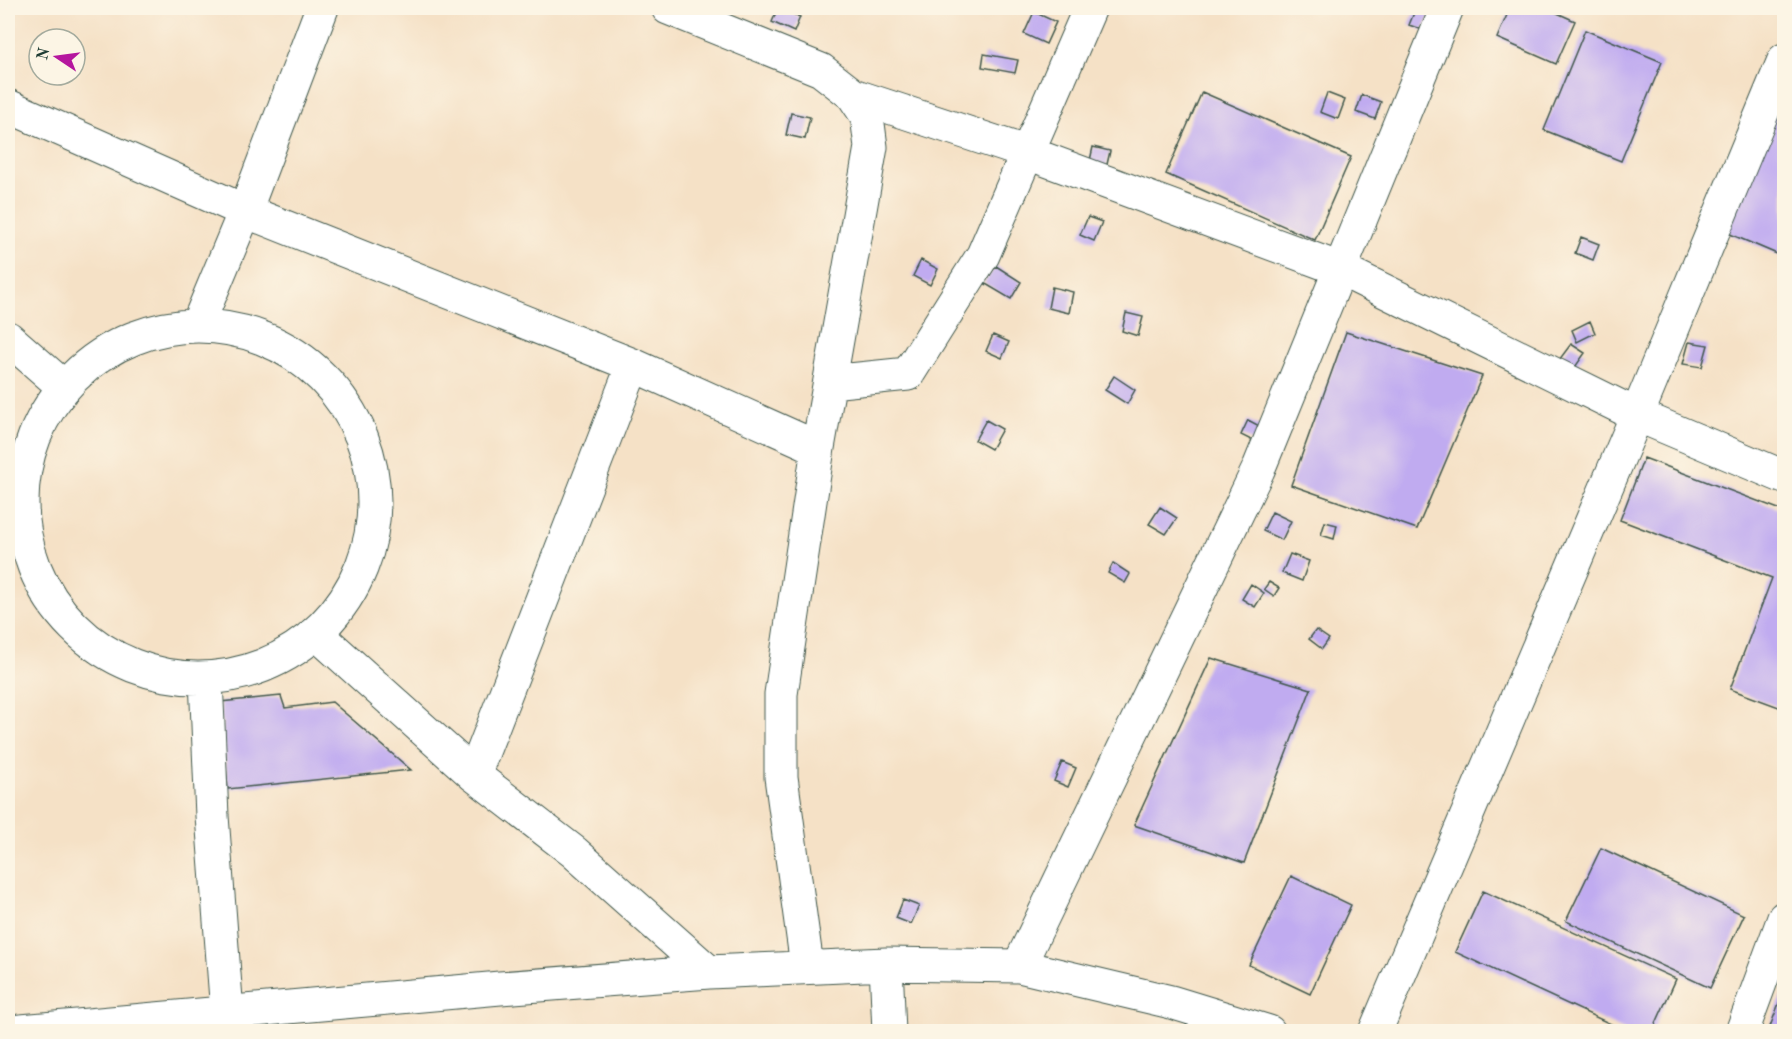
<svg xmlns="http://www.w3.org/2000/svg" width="1792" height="1039" font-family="'Old Standard TT',serif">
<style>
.building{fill:#c0abf0}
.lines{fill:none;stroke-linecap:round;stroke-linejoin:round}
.minor-casing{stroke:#3f564a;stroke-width:35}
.minor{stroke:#fff;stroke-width:33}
</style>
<rect width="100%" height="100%" fill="#fcf5e5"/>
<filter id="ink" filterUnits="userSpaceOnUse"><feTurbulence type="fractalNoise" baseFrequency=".0167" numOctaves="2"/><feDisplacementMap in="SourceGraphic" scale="12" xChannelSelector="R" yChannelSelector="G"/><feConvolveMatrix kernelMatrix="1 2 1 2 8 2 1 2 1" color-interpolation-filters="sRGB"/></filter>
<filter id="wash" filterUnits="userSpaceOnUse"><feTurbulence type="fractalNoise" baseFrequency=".008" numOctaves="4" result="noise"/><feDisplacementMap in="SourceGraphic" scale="24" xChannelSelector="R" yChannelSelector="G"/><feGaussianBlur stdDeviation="1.35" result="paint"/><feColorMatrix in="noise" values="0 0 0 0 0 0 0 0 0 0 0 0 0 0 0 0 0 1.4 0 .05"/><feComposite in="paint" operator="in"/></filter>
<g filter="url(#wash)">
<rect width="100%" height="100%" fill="#f5e1c6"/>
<g id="blocks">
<path class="building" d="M778,8L800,17L794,32L772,22Z
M1416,8L1431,13L1423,30L1409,25Z
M1510,8H1546L1575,21L1556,64L1497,38Z
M1034,12L1056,22L1046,44L1024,34Z
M1585,30L1662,62L1621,161L1544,130Z
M984,54L1018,60L1015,73L982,67Z
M1784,88V257L1723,231Z
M1202,92L1351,157L1315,240L1166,174Z
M1327,93L1345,100L1338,119L1320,112Z
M1362,95L1381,102L1375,119L1356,112Z
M791,113L810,117L805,139L786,135Z
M1093,147L1110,151L1106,169L1089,165Z
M1088,217L1102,222L1094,241L1080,235Z
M1581,237L1599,244L1593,260L1575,253Z
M921,260L938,269L930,285L913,276Z
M996,266L1021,282L1011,299L984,283Z
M1052,287L1073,292L1069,313L1048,308Z
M1126,313L1143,317L1138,336L1122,331Z
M1590,321L1595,333L1577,342L1572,330Z
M1346,332L1482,376L1417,529L1291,485Z
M993,335L1009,342L1002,358L986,351Z
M1689,342L1708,345L1702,367L1683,364Z
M1571,344L1585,353L1573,370L1559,360Z
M1114,376L1135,390L1127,404L1105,390Z
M986,420L1002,429L991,449L975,440Z
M1248,420L1265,429L1257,443L1241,435Z
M1644,458L1784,511V709L1730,689L1772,578L1620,520Z
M1160,507L1177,518L1166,534L1149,524Z
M1272,512L1291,521L1282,540L1263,531Z
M1325,522L1337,525L1334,539L1321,535Z
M1290,554L1309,561L1302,581L1282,573Z
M1113,563L1130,574L1125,583L1108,573Z
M1269,582L1279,588L1274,596L1264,589Z
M1251,584L1264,593L1255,607L1242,599Z
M1316,630L1329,639L1322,649L1309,639Z
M1211,658L1311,689L1244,863L1134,825Z
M281,696L285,708L332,702L411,770L228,789L220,702Z
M1062,762L1076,768L1068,787L1054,781Z
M1601,848L1744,915L1710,988L1566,921Z
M1291,876L1351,905L1310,994L1249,965Z
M1483,891L1676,979L1652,1032H1628L1455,952Z
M903,900L919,906L911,924L896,918Z
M1784,990V1032H1768Z"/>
</g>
</g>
<g filter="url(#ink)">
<use href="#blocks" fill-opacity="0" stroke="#3f564a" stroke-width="1.5"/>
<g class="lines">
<defs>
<path id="minor" d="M668,8L821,70L853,95L867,116L871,147L818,448L781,694V777L807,966
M853,95L1028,153L1340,269L1637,415L1784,477
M8,106L245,211L633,365L818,448
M198,324L245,211L322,8
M22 502a176 176 0 1 1 352 0a176 176 0 1 1-352 0Z
M8,338L64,387
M830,382L908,374L983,255L1090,8
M316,633L474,775L574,852L709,972
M206,679L212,816L227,1013
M474,775L633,365
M886,964L889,1032
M1019,966L1258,470L1447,8
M10,1032L500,988L709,972L886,964L1019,966L1171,1002L1269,1032
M1375,1032L1637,415L1784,60
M1742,1032L1784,918"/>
</defs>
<use href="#minor" class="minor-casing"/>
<use href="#minor" class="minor"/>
</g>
</g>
<rect width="1792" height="1039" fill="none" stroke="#fcf5e5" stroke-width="30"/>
<g transform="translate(57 57) rotate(283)"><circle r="28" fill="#fcf5e5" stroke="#a4ab9e" stroke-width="1.5"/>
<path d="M0-4.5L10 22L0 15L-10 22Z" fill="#b5179e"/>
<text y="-9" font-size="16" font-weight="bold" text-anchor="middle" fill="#1f3d34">N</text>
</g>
</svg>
